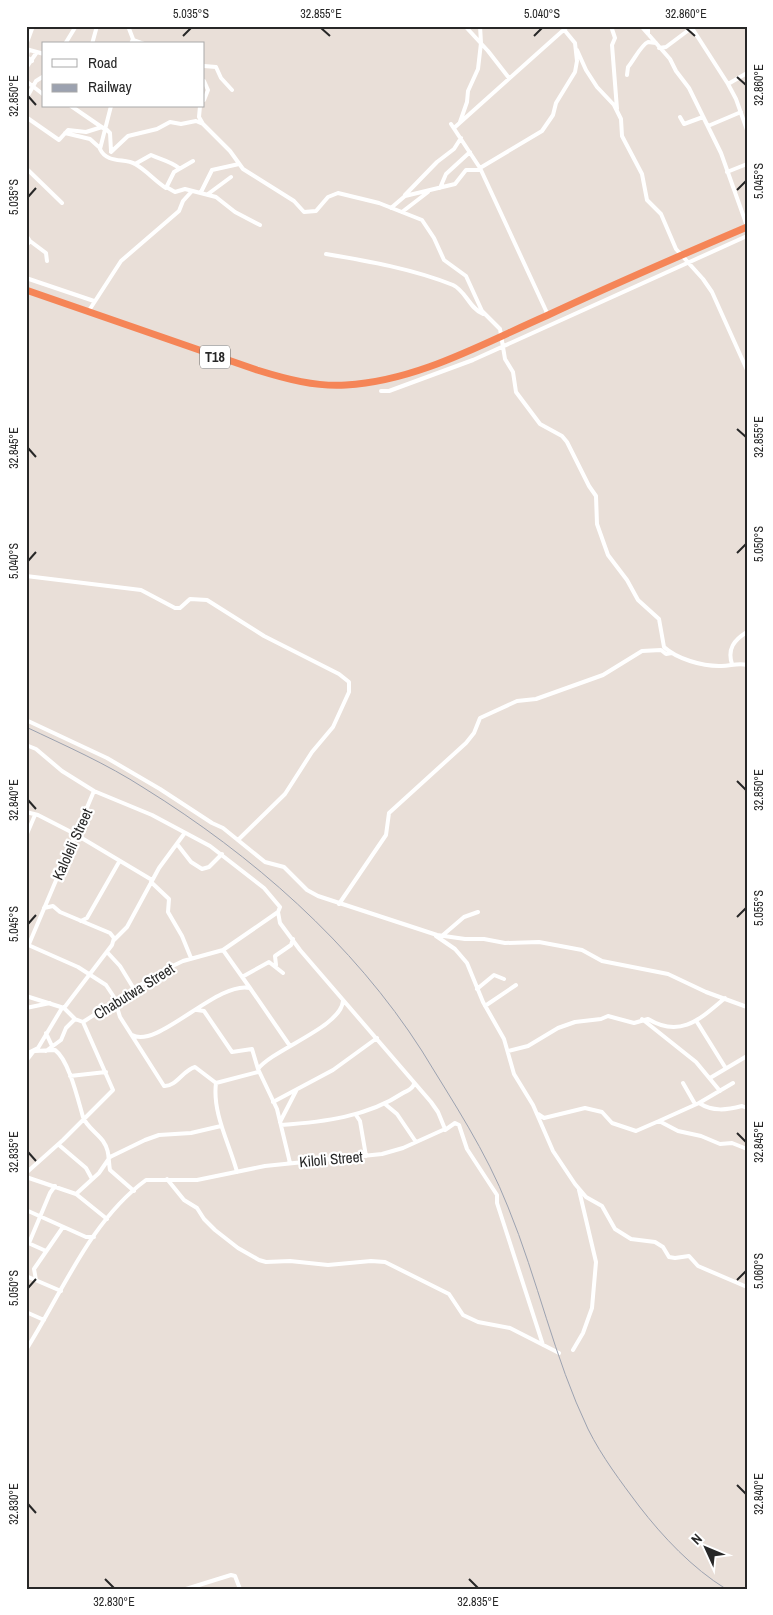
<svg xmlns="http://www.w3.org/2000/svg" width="773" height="1615" font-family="'Archivo Narrow',sans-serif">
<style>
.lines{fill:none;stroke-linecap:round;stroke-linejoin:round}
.street{stroke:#fff;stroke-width:4}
.highway{stroke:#f58557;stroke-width:7}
.rail{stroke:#9ca2b0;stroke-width:1}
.ticks{fill:none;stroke:#272727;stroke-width:2}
.labels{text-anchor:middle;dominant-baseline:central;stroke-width:4.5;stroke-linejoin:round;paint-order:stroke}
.shield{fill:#fff;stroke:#686868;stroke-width:1}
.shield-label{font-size:14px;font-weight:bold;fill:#272727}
.street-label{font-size:15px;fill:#272727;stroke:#fff}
.neatline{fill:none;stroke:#272727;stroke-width:2}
.ticks-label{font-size:12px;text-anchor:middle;fill:#272727}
</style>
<rect width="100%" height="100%" fill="#e9dfd8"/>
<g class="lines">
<path class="street" d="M128,26L133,39L131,44
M465,26L488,51L509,78
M611,26L615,38L612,45L617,109
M641,26L670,59L676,71L689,88L721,153L747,226
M692,28L728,84L736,99L747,130
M648,34V26
M133,40L144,44
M65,44L76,26
M92,44L97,26
M26,45L33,26
M659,48L666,47L694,26
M26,49L44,54
M28,50L27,57L32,61
M577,50L586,70L597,87L614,105L621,119L622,136L642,174L647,200L661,214L676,249L703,279L712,292L747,370
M204,66L216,67L221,78L232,90
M26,68L37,52
M627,75L628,67C634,60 641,45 648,42L656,43
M26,81L44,95
M204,81L208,90L204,100
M728,84L747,73
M26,99L36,81L44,76
M71,106L103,128
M111,106L100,149C107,164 125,158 135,164C146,170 155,181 166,188L174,172L193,161
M200,106L199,117L203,124L230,151L243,169L294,201L304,212L316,211L328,197L338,193L379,203L422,220L434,238L444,260L466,276L482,311L500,329L505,359L513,372L516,392L540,424L562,436L567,442L589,486L596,496L597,524L608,555L627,580L638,600L659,619L664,647C677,659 702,666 719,666C729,667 737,662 747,665
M26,117L59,140L68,130L86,132L102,127
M680,117L684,124L703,117
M460,122L467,102L468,91L478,69L481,43L480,26
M451,124L480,168L548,315
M708,126L741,112
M105,128L110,133L111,151
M454,128L568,26
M65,133L90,139L100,148
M111,152L128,136L157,129L170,122L181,124L196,121L203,124
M135,164L151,155C162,160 170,161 179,168
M480,168L542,131L553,115L556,103L575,72L577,61L575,43L561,26
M26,172L28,170L62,203
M727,172L747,164
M168,188L175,192L185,189L216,197L235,212L260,225
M440,188L446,174L470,152
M201,192L212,170L239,164
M208,194L231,177
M405,195L437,162L454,149L461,138
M391,208L405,196L455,184L466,170H481
M402,212L428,192
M26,235L30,241L26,246
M30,241L46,253L47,261
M326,254C368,261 413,269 453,285C466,291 469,308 483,314
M26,278L94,301
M88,312L121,261L179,211L183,201L192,191
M381,391H389L473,360L747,236
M26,576L141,590L175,608H180L190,599L207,600L264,636L339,674L349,682V692L333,727L312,752L285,794L238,840
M732,664C727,649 734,640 747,632
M26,720L107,758L160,789L212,823L223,828L265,862L284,867L307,890L318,896L437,935L465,939H484L505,943L539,942L582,950L602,961L668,974L706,992L747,1007
M26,745L36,749L62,771L94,791L152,815L210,846L264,888L280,907L278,912L223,950L183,961L162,971L83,1022L75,1019L64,1008L26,996
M26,812L38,815L75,834L152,880
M26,836L35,815
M177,844L191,862L202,869L209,867L222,854
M151,882L169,899L168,912L182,936L191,958
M339,904L386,835L389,813L466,743L474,733L480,718L517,701L536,699L603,675L642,651L661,650L666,654L672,653
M44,908L53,906L60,912L110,933L114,938L112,945L64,1008
M81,921L87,918L119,862
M443,935L464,917L478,912
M436,936L455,949L467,963L483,1002L504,1039L514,1074L533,1105L553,1151L575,1184L586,1197L602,1206L615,1229L631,1239L655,1242L663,1247L669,1257L675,1258L689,1256L698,1266L747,1287
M114,940L127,927L159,868L184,834
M26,944L78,967L106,985L114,997L120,1017L164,1086C176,1087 183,1070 195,1067L216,1083
M29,944L94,791
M223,950L250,988
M107,952L120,966L134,989
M276,965L275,956L291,945L293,939
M242,977L269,962L283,973
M477,989L494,975L504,979
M485,1006L516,985
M26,1008L50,1003
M197,1010L204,1011L232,1052L252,1049L258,1069
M642,1019L696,1062L720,1091
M697,1022L725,1067
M46,1033L52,1046
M132,1035C157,1050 218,980 250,988L290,1046
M35,1051L55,1050C69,1060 78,1100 83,1117C86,1126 97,1133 103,1141C110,1151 108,1159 110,1170L134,1191
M46,1051L61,1040L66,1028L75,1019
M508,1051L528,1046L558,1028L575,1022L601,1019L608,1016L634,1023L648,1019C681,1039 701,1018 725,998
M26,1054L38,1048L62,1008
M26,1061L33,1052
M70,1076L106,1072
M710,1078L747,1056
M683,1083L695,1104
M273,1102L333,1070L377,1038
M699,1103C713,1112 727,1110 742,1106L747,1108
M385,1104L397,1114L416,1142
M538,1114L544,1118L585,1108L602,1112L612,1123L636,1131L659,1121L678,1131L701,1136L720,1144L732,1143L747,1149
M356,1115L360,1121L366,1156
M659,1121L699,1103L733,1083
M280,1122L296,1091
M281,1125C323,1122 367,1117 403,1093C408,1090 412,1090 414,1084
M445,1130L455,1123L459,1125L467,1149L497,1195V1203L543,1345
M59,1145L86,1168L92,1179
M290,1163L277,1109L258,1069C273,1049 341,1027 343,1001
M237,1172C230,1145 212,1113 216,1083L258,1072
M26,1173L63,1140L113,1090L83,1022
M26,1177L76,1194L99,1173L110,1157L145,1140L159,1135L191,1133L221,1126
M167,1179L184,1200L197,1208L204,1219L215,1230L238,1248L259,1260L266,1262L290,1261L328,1265L371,1261L385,1262L449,1294L463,1315L478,1322L510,1328L559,1353
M76,1194L107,1219
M26,1210L86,1237H94
M26,1242L46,1251
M29,1243L50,1193L55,1186
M26,1276L61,1291
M36,1280L34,1269L63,1227
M26,1312L44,1320
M26,1350C62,1293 90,1221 146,1180H197L265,1166L382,1154L403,1148L445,1129L438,1112L431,1102L300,950L280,923L278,912
M573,1350L583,1333L592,1308L596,1262L579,1190
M186,1589L231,1575L235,1576L240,1589"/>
<path class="highway" d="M26,290L257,370C286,379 316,387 346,385C417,381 482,344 546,316C612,285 679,256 747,227"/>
<path class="rail" d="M26,727C66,746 107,764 144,788C252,855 353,943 422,1051C453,1102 486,1151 508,1207C538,1280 554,1358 588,1429C602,1457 621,1482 639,1506C663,1537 692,1568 726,1589"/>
</g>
<path class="ticks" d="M321,28L330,36M686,28L695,36M183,36L191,28M534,36L542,28M737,77L746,85M28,96L36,105M737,190L746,181M28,197L36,188M737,429L746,437M28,448L36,457M737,553L746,544M28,561L36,552M737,781L746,790M28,800L36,809M737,917L746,908M28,924L36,915M737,1133L746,1142M28,1152L36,1161M737,1280L746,1271M28,1288L36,1279M737,1485L746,1494M28,1504L36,1513M105,1579L114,1588M469,1579L478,1588"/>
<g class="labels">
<rect class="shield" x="200" y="345.5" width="30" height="23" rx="4"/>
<g class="shield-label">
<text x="215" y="357">T18</text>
</g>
<g class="street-label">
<text transform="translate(72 844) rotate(-66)">Kaloleli Street</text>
<text transform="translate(134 991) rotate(-32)">Chabutwa Street</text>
<text transform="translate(331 1159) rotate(-5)">Kiloli Street</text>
</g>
</g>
<rect width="773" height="1615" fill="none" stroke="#ffffff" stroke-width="55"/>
<rect x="42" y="42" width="162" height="65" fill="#ffffff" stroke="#a9a9a9"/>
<rect x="52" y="59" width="25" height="8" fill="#ffffff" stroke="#a9a9a9"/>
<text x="88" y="68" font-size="15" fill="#272727">Road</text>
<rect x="52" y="84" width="25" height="8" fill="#9ca2b0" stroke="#a9a9a9"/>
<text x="88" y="92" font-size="15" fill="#272727">Railway</text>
<g transform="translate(706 1548) rotate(314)" stroke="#ffffff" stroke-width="4" paint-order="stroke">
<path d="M0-4L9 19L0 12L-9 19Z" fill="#272727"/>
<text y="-8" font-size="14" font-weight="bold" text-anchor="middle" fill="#272727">N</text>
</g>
<rect x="28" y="28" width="718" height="1560" class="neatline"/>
<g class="ticks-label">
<text x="191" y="18">5.035°S</text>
<text x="321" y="18">32.855°E</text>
<text x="542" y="18">5.040°S</text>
<text x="686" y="18">32.860°E</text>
<text transform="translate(759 85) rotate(-90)" y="4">32.860°E</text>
<text transform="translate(14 96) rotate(-90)" y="4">32.850°E</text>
<text transform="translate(759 181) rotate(-90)" y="4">5.045°S</text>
<text transform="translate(14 197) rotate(-90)" y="4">5.035°S</text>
<text transform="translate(759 437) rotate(-90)" y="4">32.855°E</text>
<text transform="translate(14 448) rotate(-90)" y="4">32.845°E</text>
<text transform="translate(759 544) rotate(-90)" y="4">5.050°S</text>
<text transform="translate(14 561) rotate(-90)" y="4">5.040°S</text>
<text transform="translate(759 790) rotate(-90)" y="4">32.850°E</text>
<text transform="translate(14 800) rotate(-90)" y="4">32.840°E</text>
<text transform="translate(759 908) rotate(-90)" y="4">5.055°S</text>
<text transform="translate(14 924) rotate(-90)" y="4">5.045°S</text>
<text transform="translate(759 1142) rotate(-90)" y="4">32.845°E</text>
<text transform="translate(14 1152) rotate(-90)" y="4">32.835°E</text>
<text transform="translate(759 1271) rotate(-90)" y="4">5.060°S</text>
<text transform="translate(14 1288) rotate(-90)" y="4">5.050°S</text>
<text transform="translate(759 1494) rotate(-90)" y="4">32.840°E</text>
<text transform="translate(14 1504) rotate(-90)" y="4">32.830°E</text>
<text x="114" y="1606">32.830°E</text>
<text x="478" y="1606">32.835°E</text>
</g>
</svg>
